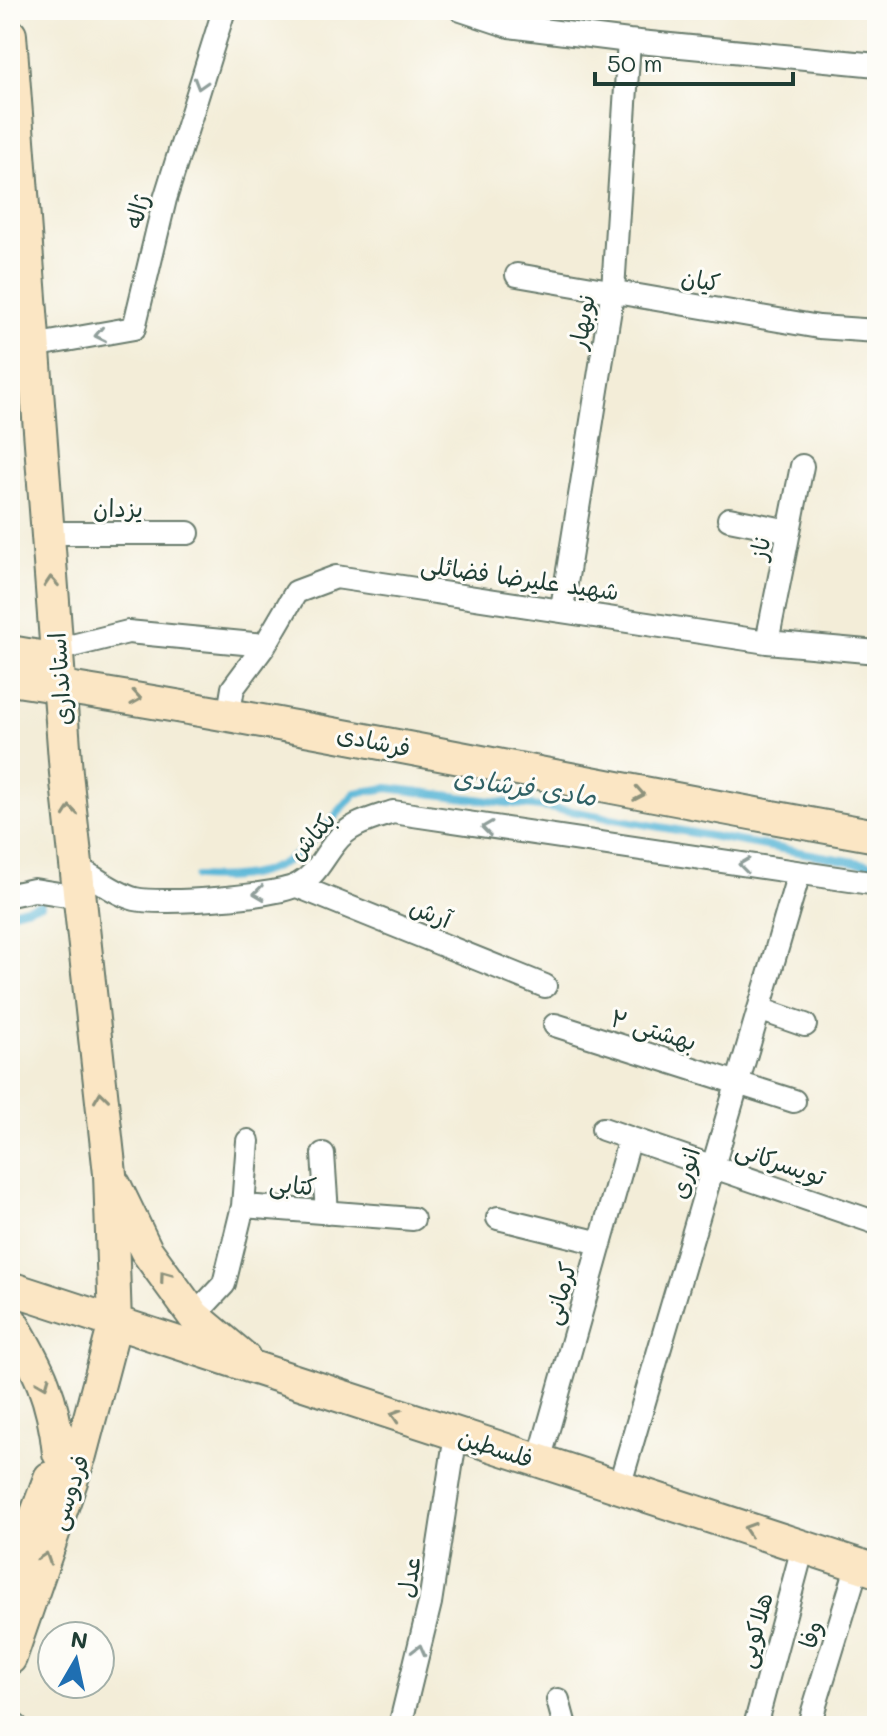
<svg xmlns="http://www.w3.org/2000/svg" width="887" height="1736" font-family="Mali,'Playpen Sans Arabic',sans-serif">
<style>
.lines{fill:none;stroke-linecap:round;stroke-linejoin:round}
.stream{stroke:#59b6d7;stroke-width:8}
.street-casing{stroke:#697b6d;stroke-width:26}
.secondary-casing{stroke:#697b6d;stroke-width:36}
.street{stroke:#fff;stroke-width:22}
.secondary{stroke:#fbe6c4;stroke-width:32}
.oneway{stroke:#8f9e9a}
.oneway2{stroke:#8d927c}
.labels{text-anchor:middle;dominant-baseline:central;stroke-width:6;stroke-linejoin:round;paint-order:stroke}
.street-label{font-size:24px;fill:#1f3d34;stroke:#fdfcf7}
.water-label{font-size:26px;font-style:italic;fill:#306165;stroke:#fdfcf7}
</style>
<rect width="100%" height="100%" fill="#fdfcf7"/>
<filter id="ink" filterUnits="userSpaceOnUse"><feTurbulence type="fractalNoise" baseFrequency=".0125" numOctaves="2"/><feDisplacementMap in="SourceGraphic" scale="16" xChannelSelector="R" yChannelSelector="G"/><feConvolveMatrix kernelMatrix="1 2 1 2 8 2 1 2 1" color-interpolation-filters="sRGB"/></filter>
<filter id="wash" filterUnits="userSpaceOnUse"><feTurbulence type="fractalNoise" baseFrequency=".006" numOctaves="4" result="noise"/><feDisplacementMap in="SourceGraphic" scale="32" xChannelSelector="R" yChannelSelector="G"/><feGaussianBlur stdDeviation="1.8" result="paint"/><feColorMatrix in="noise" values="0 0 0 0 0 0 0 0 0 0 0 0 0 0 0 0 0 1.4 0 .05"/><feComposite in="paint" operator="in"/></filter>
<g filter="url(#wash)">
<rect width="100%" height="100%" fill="#f3edd8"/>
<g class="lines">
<path class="stream" d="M196,877C281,883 303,854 355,793L388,788L571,811L877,866
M10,912L41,904"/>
</g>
</g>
<g filter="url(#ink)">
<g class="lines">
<defs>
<path id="street" d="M461,10L509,26L629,41L877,65
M517,275L819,327L877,331
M10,350L134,328L165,199L224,10
M729,519L789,531
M47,533H188
M562,608L613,290L629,41
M767,642L802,466
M56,650L128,632L265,645
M229,712L233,688L265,645L296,592L336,577L767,642L877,652
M75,866C93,876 115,894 135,899C160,905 278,897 299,884C317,874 322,859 335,843C349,824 372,819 393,812L877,884
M297,886L545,986
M10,895L34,890L79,897
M759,1009L805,1025
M555,1025L794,1101
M603,1129L877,1223
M323,1154L327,1213
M243,1206L248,1141
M498,1218L600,1243
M194,1316L224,1284L243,1206L413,1219
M539,1461L630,1138
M619,1487L799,873
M558,1700L565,1726
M811,1718L858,1564
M10,1724L16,1726
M400,1726L430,1603L456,1434
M755,1726L803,1547"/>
<path id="secondary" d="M10,35L66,773L110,1174L115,1323L80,1455L10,1658
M10,652L57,660
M10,679C301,723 587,785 877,836
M115,1186L146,1250L194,1316L244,1358
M10,1288L877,1571
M10,1320C39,1369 53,1396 59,1453
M10,1586L50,1478"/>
</defs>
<use href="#street" class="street-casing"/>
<use href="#secondary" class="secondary-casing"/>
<use href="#street" class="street"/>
<use href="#secondary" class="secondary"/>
</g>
<defs><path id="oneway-chevron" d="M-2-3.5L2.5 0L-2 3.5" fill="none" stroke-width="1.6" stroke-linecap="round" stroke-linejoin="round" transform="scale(2)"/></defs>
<g class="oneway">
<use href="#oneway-chevron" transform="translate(200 84) rotate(107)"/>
<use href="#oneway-chevron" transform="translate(100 335) rotate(168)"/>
<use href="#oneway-chevron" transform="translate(487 828) rotate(-172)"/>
<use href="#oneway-chevron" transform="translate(744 865) rotate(-172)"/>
<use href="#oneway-chevron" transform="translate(259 893) rotate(173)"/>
<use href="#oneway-chevron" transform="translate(419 1650) rotate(-76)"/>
</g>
<g class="oneway2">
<use href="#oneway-chevron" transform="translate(51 582) rotate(-94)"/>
<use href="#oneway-chevron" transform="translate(136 698) rotate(9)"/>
<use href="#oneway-chevron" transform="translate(639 794) rotate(10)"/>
<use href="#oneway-chevron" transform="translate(70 811) rotate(-96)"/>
<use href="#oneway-chevron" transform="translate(101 1097) rotate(-97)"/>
<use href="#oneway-chevron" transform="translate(165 1276) rotate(-126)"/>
<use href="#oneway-chevron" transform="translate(44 1383) rotate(68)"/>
<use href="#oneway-chevron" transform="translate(396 1415) rotate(-162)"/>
<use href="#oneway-chevron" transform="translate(749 1529) rotate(-162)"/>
<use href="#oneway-chevron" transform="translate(45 1558) rotate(-71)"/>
</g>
</g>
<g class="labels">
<g class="street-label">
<text transform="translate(136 211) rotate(-76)">ژاله</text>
<text transform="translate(701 279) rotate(10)">کیان</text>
<text transform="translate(581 322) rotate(-81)">نوبهار</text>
<text x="118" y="507">یزدان</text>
<text transform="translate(759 548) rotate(-79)">ناز</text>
<text transform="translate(520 577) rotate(8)">شهید علیرضا فضائلی</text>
<text transform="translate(59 679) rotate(-94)">استانداری</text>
<text transform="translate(374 740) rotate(12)">فرشادی</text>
<text transform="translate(311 835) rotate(-47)">بکتاش</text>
<text transform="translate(431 912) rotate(22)">آرش</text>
<text transform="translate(654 1029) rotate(17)">بهشتی ۲</text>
<text transform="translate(781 1162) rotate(19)">تویسرکانی</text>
<text transform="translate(684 1173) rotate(-74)">انوری</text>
<text transform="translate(293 1184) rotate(5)">کتابی</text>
<text transform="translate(559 1293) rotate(-74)">کرمانی</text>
<text transform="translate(496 1447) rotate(18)">فلسطین</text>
<text transform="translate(68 1492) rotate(-71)">فردوسی</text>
<text transform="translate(408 1577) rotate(-80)">عدل</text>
<text transform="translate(754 1630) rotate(-75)">هلاکویی</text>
<text transform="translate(810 1634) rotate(-73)">وفا</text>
</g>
<g class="water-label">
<text transform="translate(525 786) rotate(8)">مادی فرشادی</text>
</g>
</g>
<rect width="887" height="1736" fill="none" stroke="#fdfcf7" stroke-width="40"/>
<g transform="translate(76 1660) rotate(9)"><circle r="38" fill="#fdfcf7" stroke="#a4b0a9" stroke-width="2"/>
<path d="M0-6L14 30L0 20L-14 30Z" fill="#1f6fb2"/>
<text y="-12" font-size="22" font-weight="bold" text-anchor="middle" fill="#1f3d34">N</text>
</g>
<path d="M595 72v12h198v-12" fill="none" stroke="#1f3d34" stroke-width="4"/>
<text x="607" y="72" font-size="24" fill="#1f3d34" stroke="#fdfcf7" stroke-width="6" paint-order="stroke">50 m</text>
</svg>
